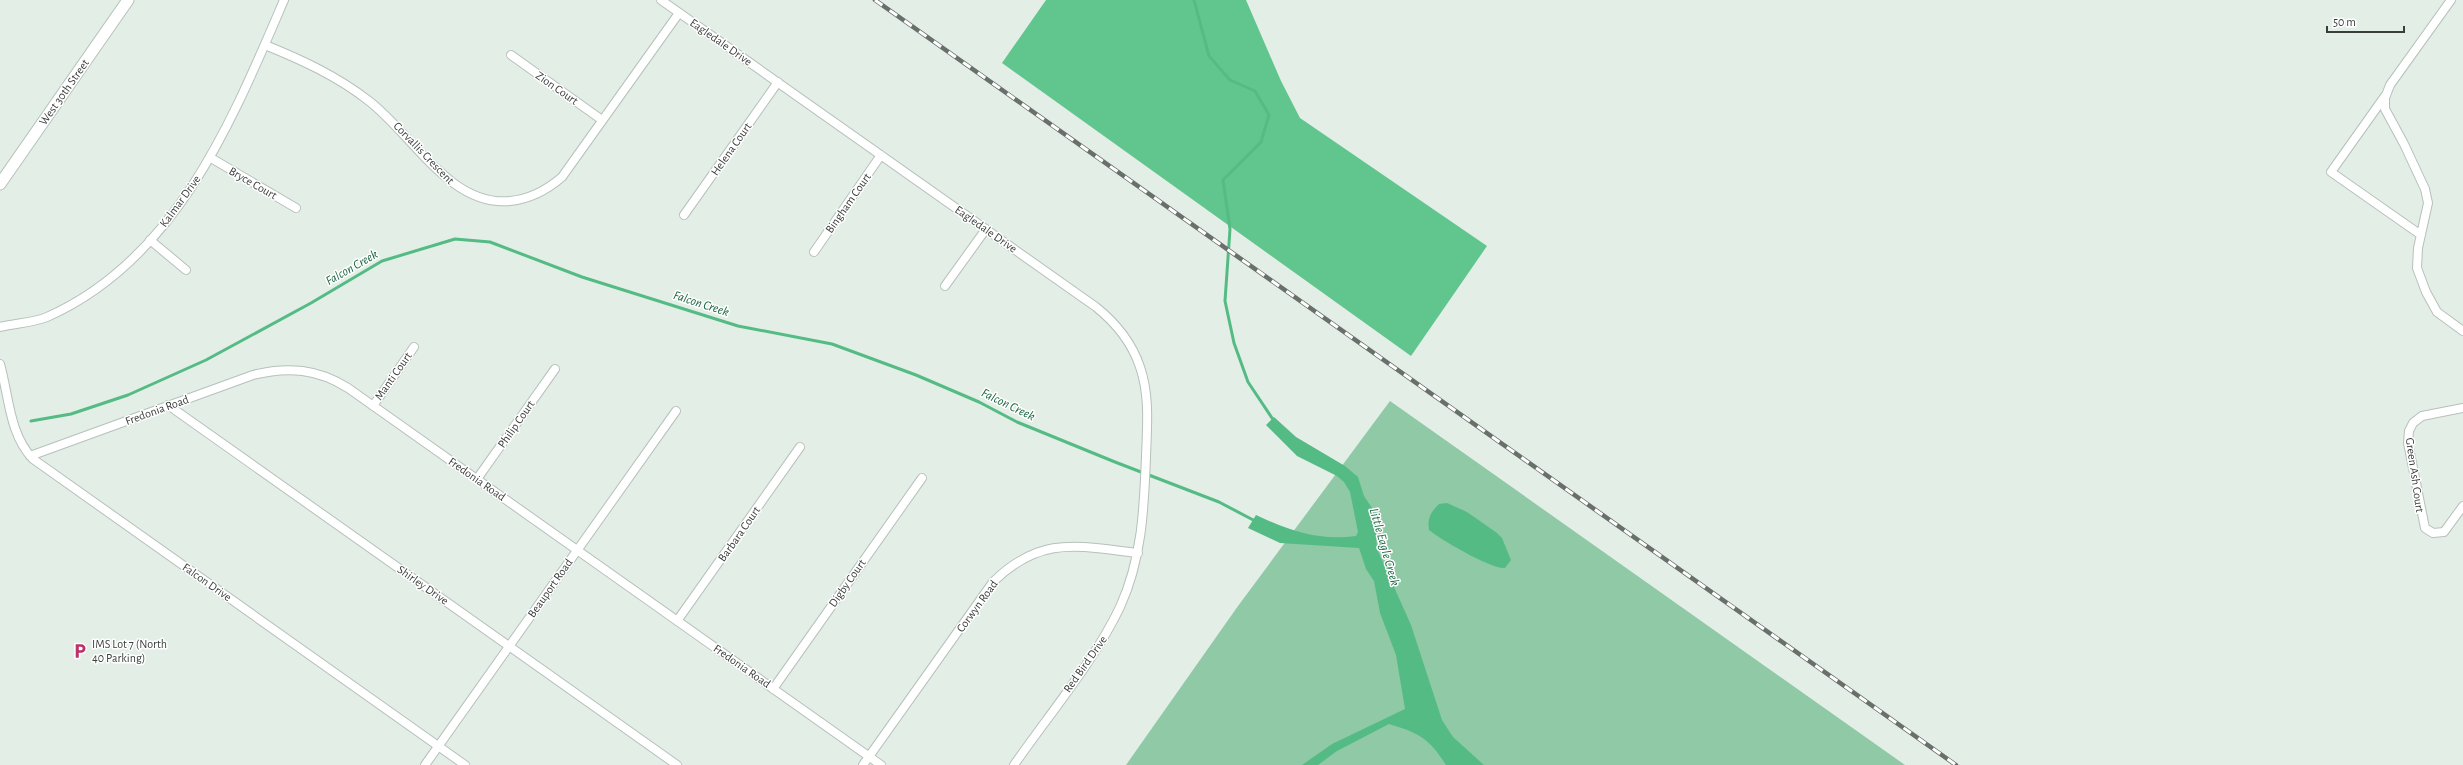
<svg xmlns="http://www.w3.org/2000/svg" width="2463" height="765" font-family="'Alegreya Sans',sans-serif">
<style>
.green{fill:#8fc9a6}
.forest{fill:#61c58e}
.water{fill:#55bb84}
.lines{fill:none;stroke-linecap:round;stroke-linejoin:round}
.stream{stroke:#55bb84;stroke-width:3}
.street-casing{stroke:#b6c1ba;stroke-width:10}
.secondary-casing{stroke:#b6c1ba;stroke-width:13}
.street{stroke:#fff;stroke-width:8}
.secondary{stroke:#fff;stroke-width:11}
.rail-casing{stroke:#696f6b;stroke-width:4.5}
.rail{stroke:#fff;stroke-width:3;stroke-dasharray:9;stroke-linecap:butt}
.labels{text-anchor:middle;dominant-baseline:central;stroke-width:3;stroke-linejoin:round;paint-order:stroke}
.street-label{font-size:12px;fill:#3a3e3b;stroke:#fff}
.poi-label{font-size:12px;fill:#3a3e3b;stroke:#fff;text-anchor:start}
.water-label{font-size:13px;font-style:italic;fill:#1d6642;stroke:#fff}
</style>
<rect width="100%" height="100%" fill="#e3eee7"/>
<path class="green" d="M1390,401L1905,765H1126L1238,606Z"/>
<path class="forest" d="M1046,0H1246L1281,81L1300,118L1487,246L1411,356L1002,63Z"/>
<path class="water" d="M1274,417L1296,437L1345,466L1358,477L1364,496L1374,511L1377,549L1411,625L1442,720L1453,737L1484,765H1446C1429,738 1419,733 1389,724L1337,751L1318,765H1302L1332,744L1405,709L1396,655L1380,613L1374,581L1366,569L1359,548L1280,543L1248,528L1256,515C1290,531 1318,541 1356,536L1358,532L1350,492L1344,482L1337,476L1297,456L1266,425Z
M1447,503L1467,512L1497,533L1502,538L1511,560L1505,568C1492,570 1440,539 1429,530C1427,518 1431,512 1439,504Z"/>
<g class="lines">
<path class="stream" d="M1194,0L1209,56L1230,80L1255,91L1269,115L1261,142L1223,180L1230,229L1225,301L1234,343L1248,382L1274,421
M31,421L71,414L128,395L206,360L311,303L382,261L455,239L490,242L582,277L738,326L832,344L916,375L979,402L1017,422L1115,462L1219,502L1257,522"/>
<defs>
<path id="street" d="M661,0L1096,307C1116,323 1132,343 1140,367C1150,396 1147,426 1146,457C1144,509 1142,559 1120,607C1095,660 1048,716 1014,765
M2451,0L2390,85L2385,98V109L2404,144L2425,189L2428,203L2418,248L2417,268L2426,292L2437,312L2463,331
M265,45C302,60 337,76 369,101C412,134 450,207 510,201C530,199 547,190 562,177L679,13
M511,55L602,120
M2385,96L2331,172L2421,235
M211,158L296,208
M684,215L778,82
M150,240L186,270
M814,252L881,155
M945,286L986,229
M0,327C15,323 33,323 47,317C176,260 232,121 284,0
M0,364C9,396 9,434 33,459L465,765
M168,405L677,765
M373,406L414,347
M2463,408L2422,416L2413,423L2409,431L2408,443L2425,528L2433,533L2444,532L2463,506
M30,456L253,375C288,366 318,369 348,388L881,765
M477,479L555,369
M677,621L800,447
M773,689L922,478
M425,765L676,411
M863,765L993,582C1041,535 1077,546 1138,553"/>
<path id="secondary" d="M0,184L128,0"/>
</defs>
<use href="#street" class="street-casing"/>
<use href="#secondary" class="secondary-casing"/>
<use href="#street" class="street"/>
<use href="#secondary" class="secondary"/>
<defs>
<path id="rail" d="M875,0L1956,765"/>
</defs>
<use href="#rail" class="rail-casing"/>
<use href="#rail" class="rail"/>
</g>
<defs>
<symbol id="parking-bare" viewBox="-9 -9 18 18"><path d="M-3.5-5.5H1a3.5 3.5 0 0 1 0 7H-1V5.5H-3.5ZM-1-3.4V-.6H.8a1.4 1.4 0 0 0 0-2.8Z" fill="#bd3168" stroke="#fff" stroke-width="2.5" paint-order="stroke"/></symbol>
</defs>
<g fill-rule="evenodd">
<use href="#parking-bare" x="69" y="640" width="22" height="22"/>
</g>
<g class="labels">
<g class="street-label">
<text transform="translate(721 42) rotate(35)">Eagledale Drive</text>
<text transform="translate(557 88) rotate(35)">Zion Court</text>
<text transform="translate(64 92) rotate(-55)">West 30th Street</text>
<text transform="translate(731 149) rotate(-55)">Helena Court</text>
<text transform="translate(424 153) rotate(46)">Corvallis Crescent</text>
<text transform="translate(253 183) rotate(30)">Bryce Court</text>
<text transform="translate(180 201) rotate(-54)">Kalmar Drive</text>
<text transform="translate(848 203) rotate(-55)">Bingham Court</text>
<text transform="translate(986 229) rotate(35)">Eagledale Drive</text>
<text transform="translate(393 376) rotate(-55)">Manti Court</text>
<text transform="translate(157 410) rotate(-20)">Fredonia Road</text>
<text transform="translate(516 424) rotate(-55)">Philip Court</text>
<text transform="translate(2415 475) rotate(82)">Green Ash Court</text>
<text transform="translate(477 479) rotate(35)">Fredonia Road</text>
<text transform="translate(739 534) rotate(-55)">Barbara Court</text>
<text transform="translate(207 582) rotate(35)">Falcon Drive</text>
<text transform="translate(847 583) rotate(-55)">Digby Court</text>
<text transform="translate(423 585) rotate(35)">Shirley Drive</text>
<text transform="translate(550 588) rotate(-55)">Beauport Road</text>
<text transform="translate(977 606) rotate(-54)">Corwyn Road</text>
<text transform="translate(1085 664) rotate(-55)">Red Bird Drive</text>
<text transform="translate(742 666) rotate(35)">Fredonia Road</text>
</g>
<g class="poi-label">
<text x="92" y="644">IMS Lot 7 (North<tspan x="92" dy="14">40 Parking)</tspan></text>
</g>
<g class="water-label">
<text transform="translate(352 268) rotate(-30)">Falcon Creek</text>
<text transform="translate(701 304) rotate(18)">Falcon Creek</text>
<text transform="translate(1008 405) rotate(26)">Falcon Creek</text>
<text transform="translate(1384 547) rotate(74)">Little Eagle Creek</text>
</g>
</g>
<path d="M2327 26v6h77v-6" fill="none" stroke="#3a3e3b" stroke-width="2"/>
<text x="2333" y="26" font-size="12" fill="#3a3e3b" stroke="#ffffff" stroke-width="3" paint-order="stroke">50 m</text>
</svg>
